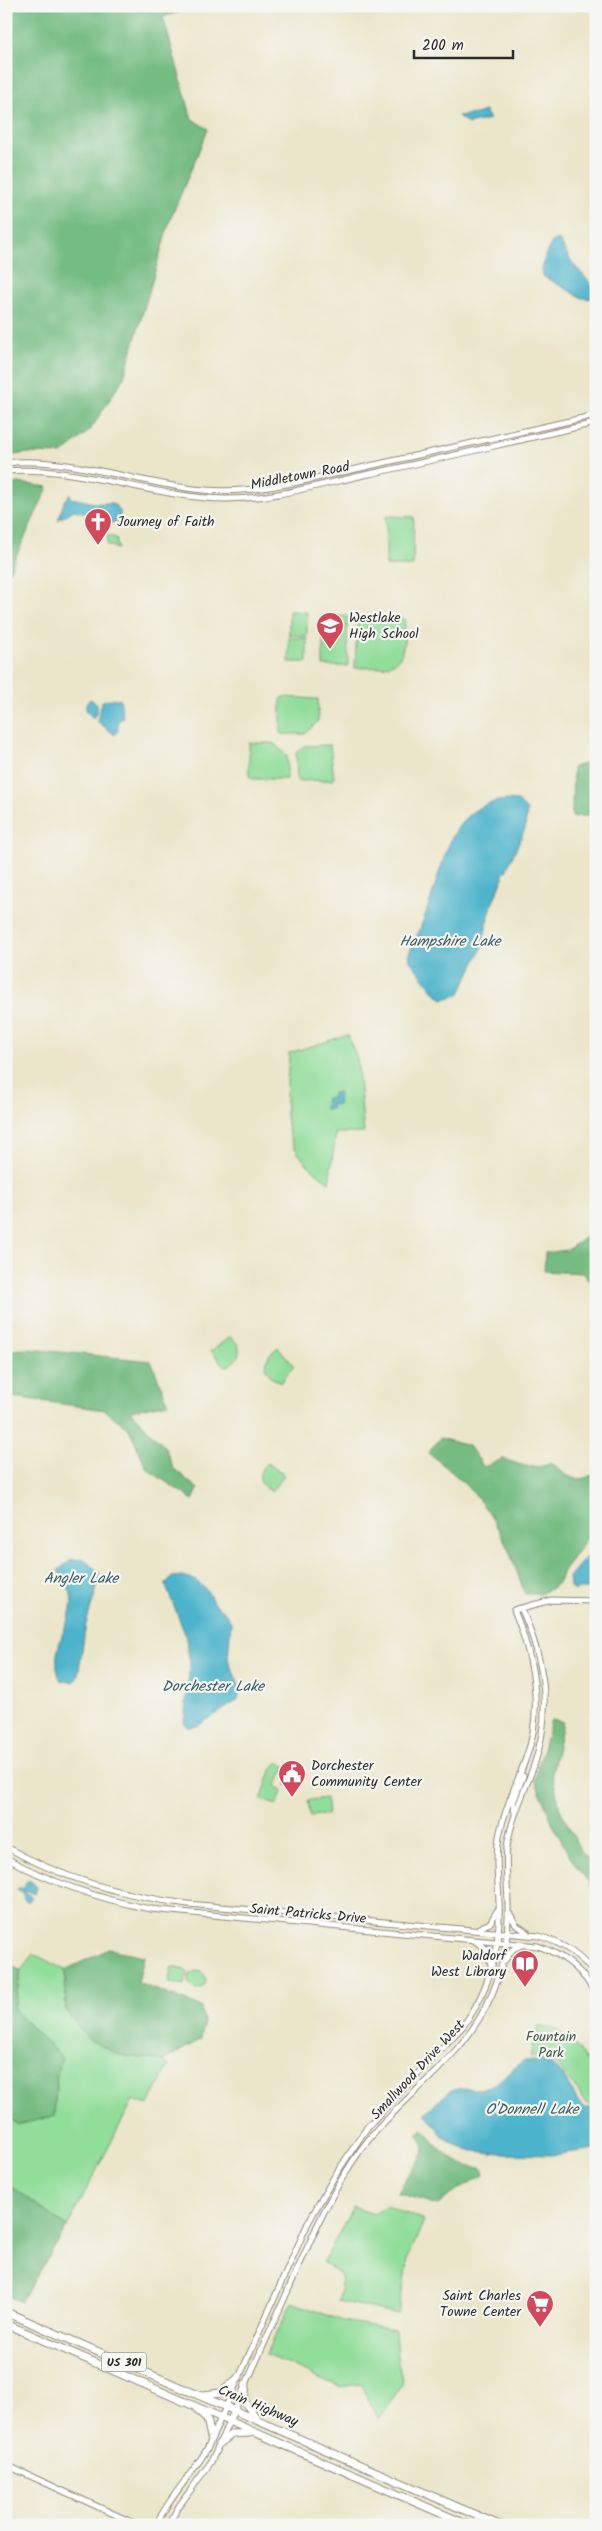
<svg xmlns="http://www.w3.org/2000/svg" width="602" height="2531" font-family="Kalam,sans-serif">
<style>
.green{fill:#91dd9a;stroke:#5e8462}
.forest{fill:#74bc82;stroke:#507456}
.water{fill:#4cb3cb;stroke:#3c6f7b}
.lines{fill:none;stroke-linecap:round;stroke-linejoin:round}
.secondary-casing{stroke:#8b887a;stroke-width:7}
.highway-casing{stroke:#8b887a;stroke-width:9}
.secondary{stroke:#fff;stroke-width:5}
.highway{stroke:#fff;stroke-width:7}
.labels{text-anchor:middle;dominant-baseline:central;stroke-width:4.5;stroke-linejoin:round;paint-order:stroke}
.shield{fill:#f6f6f2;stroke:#686867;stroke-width:1}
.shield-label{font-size:12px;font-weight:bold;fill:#2b2b2b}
.street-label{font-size:14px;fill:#2b2b2b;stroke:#f6f6f2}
.poi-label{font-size:14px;fill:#2b2b2b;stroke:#f6f6f2;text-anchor:start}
.park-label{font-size:14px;fill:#445847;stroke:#f6f6f2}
.water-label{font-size:15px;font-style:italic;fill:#375b63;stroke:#f6f6f2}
</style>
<rect width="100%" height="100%" fill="#f6f6f2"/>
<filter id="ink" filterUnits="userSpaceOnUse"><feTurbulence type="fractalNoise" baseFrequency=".02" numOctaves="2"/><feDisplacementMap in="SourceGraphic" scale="10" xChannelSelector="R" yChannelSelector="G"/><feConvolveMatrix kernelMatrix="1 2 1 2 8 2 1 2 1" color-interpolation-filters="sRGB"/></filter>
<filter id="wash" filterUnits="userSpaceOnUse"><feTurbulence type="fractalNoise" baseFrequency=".0096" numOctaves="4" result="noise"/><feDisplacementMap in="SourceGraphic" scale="20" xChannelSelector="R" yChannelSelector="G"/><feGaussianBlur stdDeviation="1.12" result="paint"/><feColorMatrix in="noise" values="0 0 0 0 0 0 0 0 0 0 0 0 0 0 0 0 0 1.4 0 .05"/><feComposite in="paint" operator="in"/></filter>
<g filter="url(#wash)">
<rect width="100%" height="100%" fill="#ebe6ca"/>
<path class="green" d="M386,516L414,517L413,566H386Z
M108,535L116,538L118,549L107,545Z
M289,611L307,612V636L289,635Z
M347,616L348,666H323V617Z
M357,618L405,619C405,664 400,668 355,668Z
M289,638H307V662H289Z
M283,697L318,699V721L305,734H281V699Z
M249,743H273L287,755V779H252L249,776Z
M330,745L334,778L332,780L297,781L296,753L304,746Z
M347,1035L357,1058L364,1133H336L329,1182C274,1144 286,1112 289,1053Z
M230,1337C245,1346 240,1360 226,1367L211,1351Z
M278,1347L294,1366L280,1383L271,1377L265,1367L269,1355Z
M267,1463L284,1475L272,1491C258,1487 256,1472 267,1463Z
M278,1762L286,1767L276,1786L283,1790L277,1805L261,1800L271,1770Z
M326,1798L328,1814L310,1816L308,1800Z
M34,1954L65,1970L66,2011L118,2055L163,2061L169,2066L148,2105L133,2100L67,2227L6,2182V2112L17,2125L54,2115L57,2073L61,2058L14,2009L21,1970Z
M173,1967L188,1971L184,1985L169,1983L171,1968Z
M188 1980a9 9 0 1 1 18 0a9 9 0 1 1-18 0Z
M538,2026L557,2030L581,2051L596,2079V2104C582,2106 583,2097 576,2089C570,2080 563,2073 556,2064L530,2056Z
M386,2206L424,2220L408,2259L398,2314L338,2301L342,2279L338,2272L323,2263L353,2207L374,2214Z
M292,2302L343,2321L395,2330L397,2358L403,2383L379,2419L360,2384L340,2387L266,2355Z"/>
<path class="forest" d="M6,6H195L163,17L192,119L208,129L170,220L124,377L90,430L62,454L28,453L6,456Z
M18,483L48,487L6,578V486Z
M596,761V815L572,817L573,767Z
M596,1230V1288L582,1273L544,1271L545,1253L567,1250Z
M29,1349L151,1361L168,1403L130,1411L165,1447L173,1468L198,1489L193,1500L147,1469L129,1429L105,1410L6,1396V1350Z
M440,1438L469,1446L484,1467L503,1459C522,1465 532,1471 552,1463C568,1477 575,1485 596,1473V1530L587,1538L563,1571L559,1582L552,1588L540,1594H525C502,1527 486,1496 428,1453Z
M551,1720L563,1722L552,1774L560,1809L581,1852L596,1866V1893L570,1857L556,1831L535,1780Z
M109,1949L144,1956L138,1983L201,2007L204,2022L201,2039L163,2061L118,2055L88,2039L66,2011L65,1970Z
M6,1965L21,1970L14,2009L62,2058L57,2073L54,2116L17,2125L6,2112Z
M422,2129C441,2148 453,2168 482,2168L484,2175L455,2191L438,2205L398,2193C402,2186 406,2178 410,2172C421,2157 431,2152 417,2134Z
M6,2182L67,2227L21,2302L6,2295Z"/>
<path class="water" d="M485,111L490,119L468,124L458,116L475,114Z
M554,240H559L573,264L596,289V299L582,298L543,276C540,265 547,248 554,240Z
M70,494L71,498L95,503H113L120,511V521L107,524L89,514L74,510L58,520L64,502Z
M90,699L97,703V712L93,718L86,711V703Z
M113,699H120L123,718L118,721V730L115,735L97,721L102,701Z
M506,800L518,801L527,810L525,829L506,871L503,874V879L492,904L481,950L459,995L443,999L437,995L410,961L409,953C419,934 426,913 433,892C447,851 453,805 506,800Z
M333,1093H339L338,1105L331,1104V1109H325L326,1098H333Z
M587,1556L596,1561V1589H578L574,1591L570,1587L569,1577Z
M83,1559L99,1572V1581L86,1624L78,1676L74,1682L61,1681C45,1649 77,1619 71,1594C69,1586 61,1578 58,1570L71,1560Z
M183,1576C196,1578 210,1590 213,1603L224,1611L231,1622L228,1659L241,1690L237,1701L197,1726L189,1728L184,1722L190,1663L185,1634L165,1584L172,1577Z
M288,1771L298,1776L296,1782L300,1785L298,1790L287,1785L290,1778L286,1776Z
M27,1881H31L37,1887L35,1894L27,1891V1894L32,1897L28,1902L24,1900L23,1894L16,1890L20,1887L25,1891L23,1889Z
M523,2061H547L563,2075L578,2101L586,2108H596V2149L552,2155L501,2154L466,2150L444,2137L425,2113L451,2090L466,2088L480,2089L495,2084Z"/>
</g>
<g filter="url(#ink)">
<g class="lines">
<defs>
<path id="secondary" d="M6,463C65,456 134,482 194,489C231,494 267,488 303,481L596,415
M6,471C77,465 153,498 226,499C273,499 318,485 364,475C441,459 518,440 596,423
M515,1814L513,1803L523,1776
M6,1847C63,1879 123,1896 188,1904L539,1936C563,1943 581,1955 596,1976
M6,1858C52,1883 99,1899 150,1909L538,1946C564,1955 584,1970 596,1996
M510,1914L516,1925L527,1932
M479,1928L490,1923L497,1911
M475,1941L487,1949L491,1965
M505,1960L513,1949L522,1945
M6,2465L138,2525
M156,2525C170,2496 192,2475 207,2449L308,2223L334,2177L368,2126L463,2026C490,1990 501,1945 499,1901C498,1880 495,1858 499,1837C504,1809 517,1784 526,1758C544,1710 533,1656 514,1610L552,1600L596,1601
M168,2525L179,2506L211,2462L317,2226C333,2193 352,2157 377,2130C410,2093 453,2062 479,2019C500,1985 509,1947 508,1908C508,1888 505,1867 507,1847C511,1820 523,1794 533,1768C553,1713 545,1661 521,1608"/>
<path id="highway" d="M6,2312L499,2525
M6,2324L468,2525
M246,2384L244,2401L256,2418
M203,2395L221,2393L239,2377
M196,2408L207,2419L211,2437
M219,2444L232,2434L250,2433"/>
</defs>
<use href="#secondary" class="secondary-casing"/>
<use href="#highway" class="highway-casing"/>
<use href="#secondary" class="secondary"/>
<use href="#highway" class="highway"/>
</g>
</g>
<defs>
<symbol id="church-pin" viewBox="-11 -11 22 30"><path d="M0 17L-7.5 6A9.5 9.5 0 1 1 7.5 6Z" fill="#d1495b" stroke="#f6f6f2"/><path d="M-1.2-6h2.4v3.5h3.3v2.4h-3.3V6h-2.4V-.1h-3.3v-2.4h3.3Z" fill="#fff"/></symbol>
<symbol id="school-pin" viewBox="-11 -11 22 30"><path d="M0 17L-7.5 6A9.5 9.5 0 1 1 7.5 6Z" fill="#d1495b" stroke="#f6f6f2"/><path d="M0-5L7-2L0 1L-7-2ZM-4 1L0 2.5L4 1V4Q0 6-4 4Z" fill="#fff"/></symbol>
<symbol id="civic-pin" viewBox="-11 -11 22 30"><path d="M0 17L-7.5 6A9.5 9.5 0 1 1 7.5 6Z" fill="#d1495b" stroke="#f6f6f2"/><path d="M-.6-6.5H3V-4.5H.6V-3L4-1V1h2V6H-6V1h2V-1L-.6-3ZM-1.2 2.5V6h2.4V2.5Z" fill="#fff"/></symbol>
<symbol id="library-pin" viewBox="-11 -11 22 30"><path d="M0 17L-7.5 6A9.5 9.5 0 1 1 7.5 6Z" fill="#d1495b" stroke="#f6f6f2"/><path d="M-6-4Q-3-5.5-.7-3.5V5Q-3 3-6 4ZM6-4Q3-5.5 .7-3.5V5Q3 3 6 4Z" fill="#fff"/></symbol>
<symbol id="supermarket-pin" viewBox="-11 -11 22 30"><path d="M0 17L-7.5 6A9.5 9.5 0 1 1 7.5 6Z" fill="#d1495b" stroke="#f6f6f2"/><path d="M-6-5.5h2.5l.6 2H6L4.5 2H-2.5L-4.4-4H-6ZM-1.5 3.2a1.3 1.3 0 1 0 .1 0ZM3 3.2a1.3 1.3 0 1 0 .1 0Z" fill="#fff"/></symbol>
</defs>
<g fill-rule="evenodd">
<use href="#church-pin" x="82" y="506" width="32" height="43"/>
<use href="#school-pin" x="314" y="610" width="32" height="43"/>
<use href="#civic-pin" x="276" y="1758" width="32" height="43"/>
<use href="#library-pin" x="509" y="1948" width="32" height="43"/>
<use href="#supermarket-pin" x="524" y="2288" width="32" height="43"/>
</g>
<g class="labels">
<rect class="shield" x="101.5" y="2352.5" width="45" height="19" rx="4"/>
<g class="shield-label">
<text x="124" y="2362">US 301</text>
</g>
<g class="street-label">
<text transform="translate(300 476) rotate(-11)">Middletown Road</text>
<text transform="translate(308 1914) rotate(5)">Saint Patricks Drive</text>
<text transform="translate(418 2070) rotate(-47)">Smallwood Drive West</text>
<text transform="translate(258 2406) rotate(23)">Crain Highway</text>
</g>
<g class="poi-label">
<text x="117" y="522">Journey of Faith</text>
<text x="349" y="618">Westlake<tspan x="349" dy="16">High School</tspan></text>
<text x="311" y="1766">Dorchester<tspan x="311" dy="16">Community Center</tspan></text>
<text x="506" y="1956" text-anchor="end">Waldorf<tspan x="506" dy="16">West Library</tspan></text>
<text x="521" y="2296" text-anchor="end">Saint Charles<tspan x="521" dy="16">Towne Center</tspan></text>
</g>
<g class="park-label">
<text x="551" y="2037">Fountain<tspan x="551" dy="16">Park</tspan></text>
</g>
<g class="water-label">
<text x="450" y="942">Hampshire Lake</text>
<text x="81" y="1579">Angler Lake</text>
<text x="213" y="1687">Dorchester Lake</text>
<text x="532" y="2110">O'Donnell Lake</text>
</g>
</g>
<rect width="602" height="2531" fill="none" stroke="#f6f6f2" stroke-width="25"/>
<path d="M414 50v8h99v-8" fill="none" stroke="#2b2b2b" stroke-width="2.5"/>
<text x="422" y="50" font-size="15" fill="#2b2b2b" stroke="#f6f6f2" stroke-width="4" paint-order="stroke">200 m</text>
</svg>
